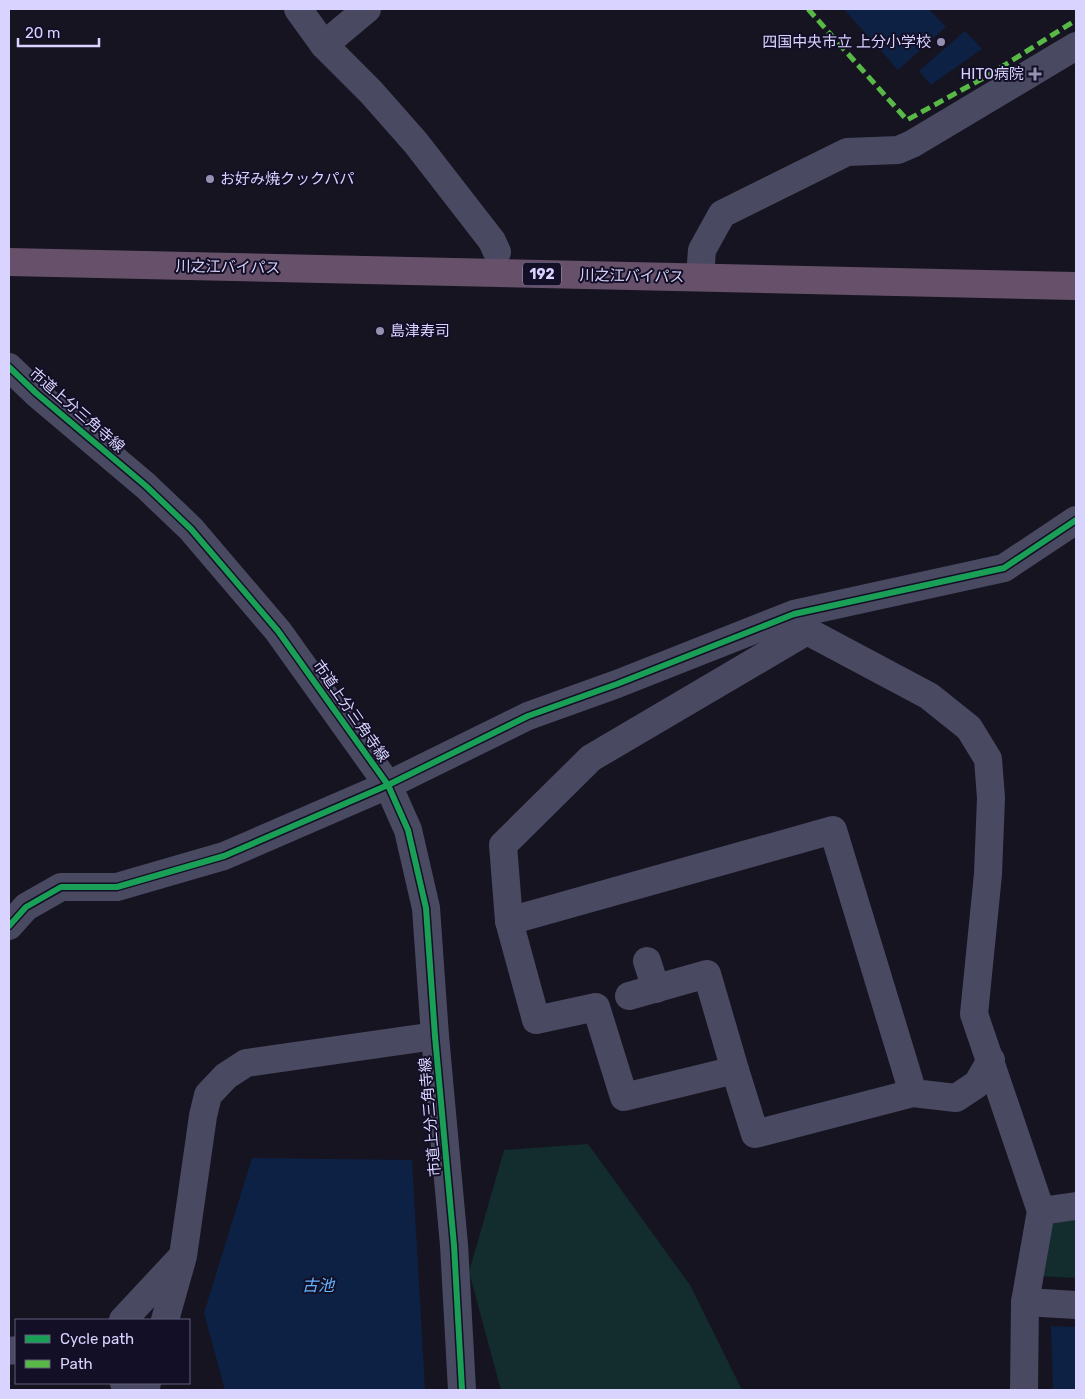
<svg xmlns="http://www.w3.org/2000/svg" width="1085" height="1399" font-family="Rubik,'Noto Sans JP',sans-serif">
<rect width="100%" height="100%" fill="#161421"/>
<!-- green -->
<g fill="#132c2d">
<polygon points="588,1144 690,1285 742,1390 501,1390 469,1272 504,1150"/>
<polygon points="1076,1211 1076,1278 1036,1276 1047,1216"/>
</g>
<!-- water -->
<g fill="#0d2144">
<polygon points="844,9 929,9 946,27 898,70"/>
<polygon points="965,31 982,49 931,85 919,71"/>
<polygon points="252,1158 412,1160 425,1390 225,1390 204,1313"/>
<polygon points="1051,1326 1076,1327 1076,1390 1053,1390"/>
</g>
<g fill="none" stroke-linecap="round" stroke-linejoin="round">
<!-- minor -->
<g stroke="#4a4962" stroke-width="28">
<polyline points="298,9 324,45 371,92 416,143 492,241 497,252"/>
<polyline points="324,45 367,9"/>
<polyline points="700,277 702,250 722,214 847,152 898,150 912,144 1076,46"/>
<polyline points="9,367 36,393 146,486 191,529 278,631 388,785 408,830 426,908 435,1036 454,1245 462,1390"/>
<polyline points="796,616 807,631 929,696 969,728 988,759 991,798 988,874 974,1014 1041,1211 1025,1302 1024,1390"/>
<polyline points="807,631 591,758 503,845 509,921 536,1020 596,1007 624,1097 735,1070 755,1134 913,1093"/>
<polyline points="509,921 833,830 913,1093 956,1098 977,1084 991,1060"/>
<polyline points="9,926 26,907 61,887 117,887 224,856 388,785 528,716 617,684 794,614 1004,568 1076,520"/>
<polyline points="647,961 656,989"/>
<polyline points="629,996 707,974 735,1070"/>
<polyline points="1041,1211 1076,1206"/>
<polyline points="1025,1302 1076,1305"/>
<polyline points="123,1320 180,1259"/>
<polyline points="165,1320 183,1256 203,1116 208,1095 226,1076 246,1063 435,1036"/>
<polyline points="9,1351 16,1350"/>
<polyline points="124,1383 127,1390"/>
<polyline points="145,1390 147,1383"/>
</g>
<!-- highway -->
<polyline stroke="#67516a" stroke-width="28" points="9,262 1076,286"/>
<!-- quiet -->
<polyline stroke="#58b947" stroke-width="5" stroke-dasharray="10 5" stroke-linecap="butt" points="808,9 907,120 989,75 1076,20"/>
<!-- cycleway casing -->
<g stroke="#130f26" stroke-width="9">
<g id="cycleway">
<polyline points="9,367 36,393 146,486 191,529 278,631 388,785 408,830 426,908 435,1036 454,1245 462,1390"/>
<polyline points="9,926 26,907 61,887 117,887 224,856 388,785 528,716 617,684 794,614 1004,568 1076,520"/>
</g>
</g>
<!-- cycleway -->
<use href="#cycleway" stroke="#1a9f57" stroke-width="6"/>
</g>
<!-- markers -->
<g fill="#9591b1" stroke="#130f26" stroke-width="2">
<circle cx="941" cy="42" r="5"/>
<path d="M1032.5 66.5h5v5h5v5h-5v5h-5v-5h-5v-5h5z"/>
<circle cx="210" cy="179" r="5"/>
<circle cx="380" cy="331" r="5"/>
</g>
<g text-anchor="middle" stroke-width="4" stroke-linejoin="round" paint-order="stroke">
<!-- shield labels -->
<rect fill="#130f26" stroke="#9e99be" stroke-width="1" x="523" y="262.5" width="38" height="23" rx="4"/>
<g font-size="14" font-weight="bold" fill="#d9d4ff">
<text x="542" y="279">192</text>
</g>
<!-- poi labels -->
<g font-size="15" fill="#d9d4ff" stroke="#130f26" text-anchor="end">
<text x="931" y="47">四国中央市立 上分小学校</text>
<text x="1024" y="79">HITO病院</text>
<text x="220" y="184" text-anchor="start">お好み焼クックパパ</text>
<text x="390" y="336" text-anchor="start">島津寿司</text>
</g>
<!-- street labels -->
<g font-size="15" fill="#d9d4ff" stroke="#130f26">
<text transform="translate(228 267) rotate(1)" y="5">川之江バイパス</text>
<text transform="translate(632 276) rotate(1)" y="5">川之江バイパス</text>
<text transform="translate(77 410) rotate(41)" y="5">市道上分三角寺線</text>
<text transform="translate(351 711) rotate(55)" y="5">市道上分三角寺線</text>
<text transform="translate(430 1117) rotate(-95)" y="5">市道上分三角寺線</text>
</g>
<!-- water labels -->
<g font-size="16" font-style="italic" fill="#62b6ff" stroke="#130f26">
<text x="318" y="1291">古池</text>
</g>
</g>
<!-- border -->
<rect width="1085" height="1399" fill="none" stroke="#d9d4ff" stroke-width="20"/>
<!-- legend -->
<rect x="15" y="1319" width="175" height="65" fill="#130f26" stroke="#625e7d"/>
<rect x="25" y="1335" width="25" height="8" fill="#1a9f57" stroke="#625e7d"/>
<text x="60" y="1344" font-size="15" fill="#d9d4ff">Cycle path</text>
<rect x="25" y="1360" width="25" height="8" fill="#58b947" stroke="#625e7d"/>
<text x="60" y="1369" font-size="15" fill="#d9d4ff">Path</text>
<!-- scale -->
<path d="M18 38v8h81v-8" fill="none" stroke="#d9d4ff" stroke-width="2.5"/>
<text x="25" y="38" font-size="15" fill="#d9d4ff" stroke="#130f26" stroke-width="4" paint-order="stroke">20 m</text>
</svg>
